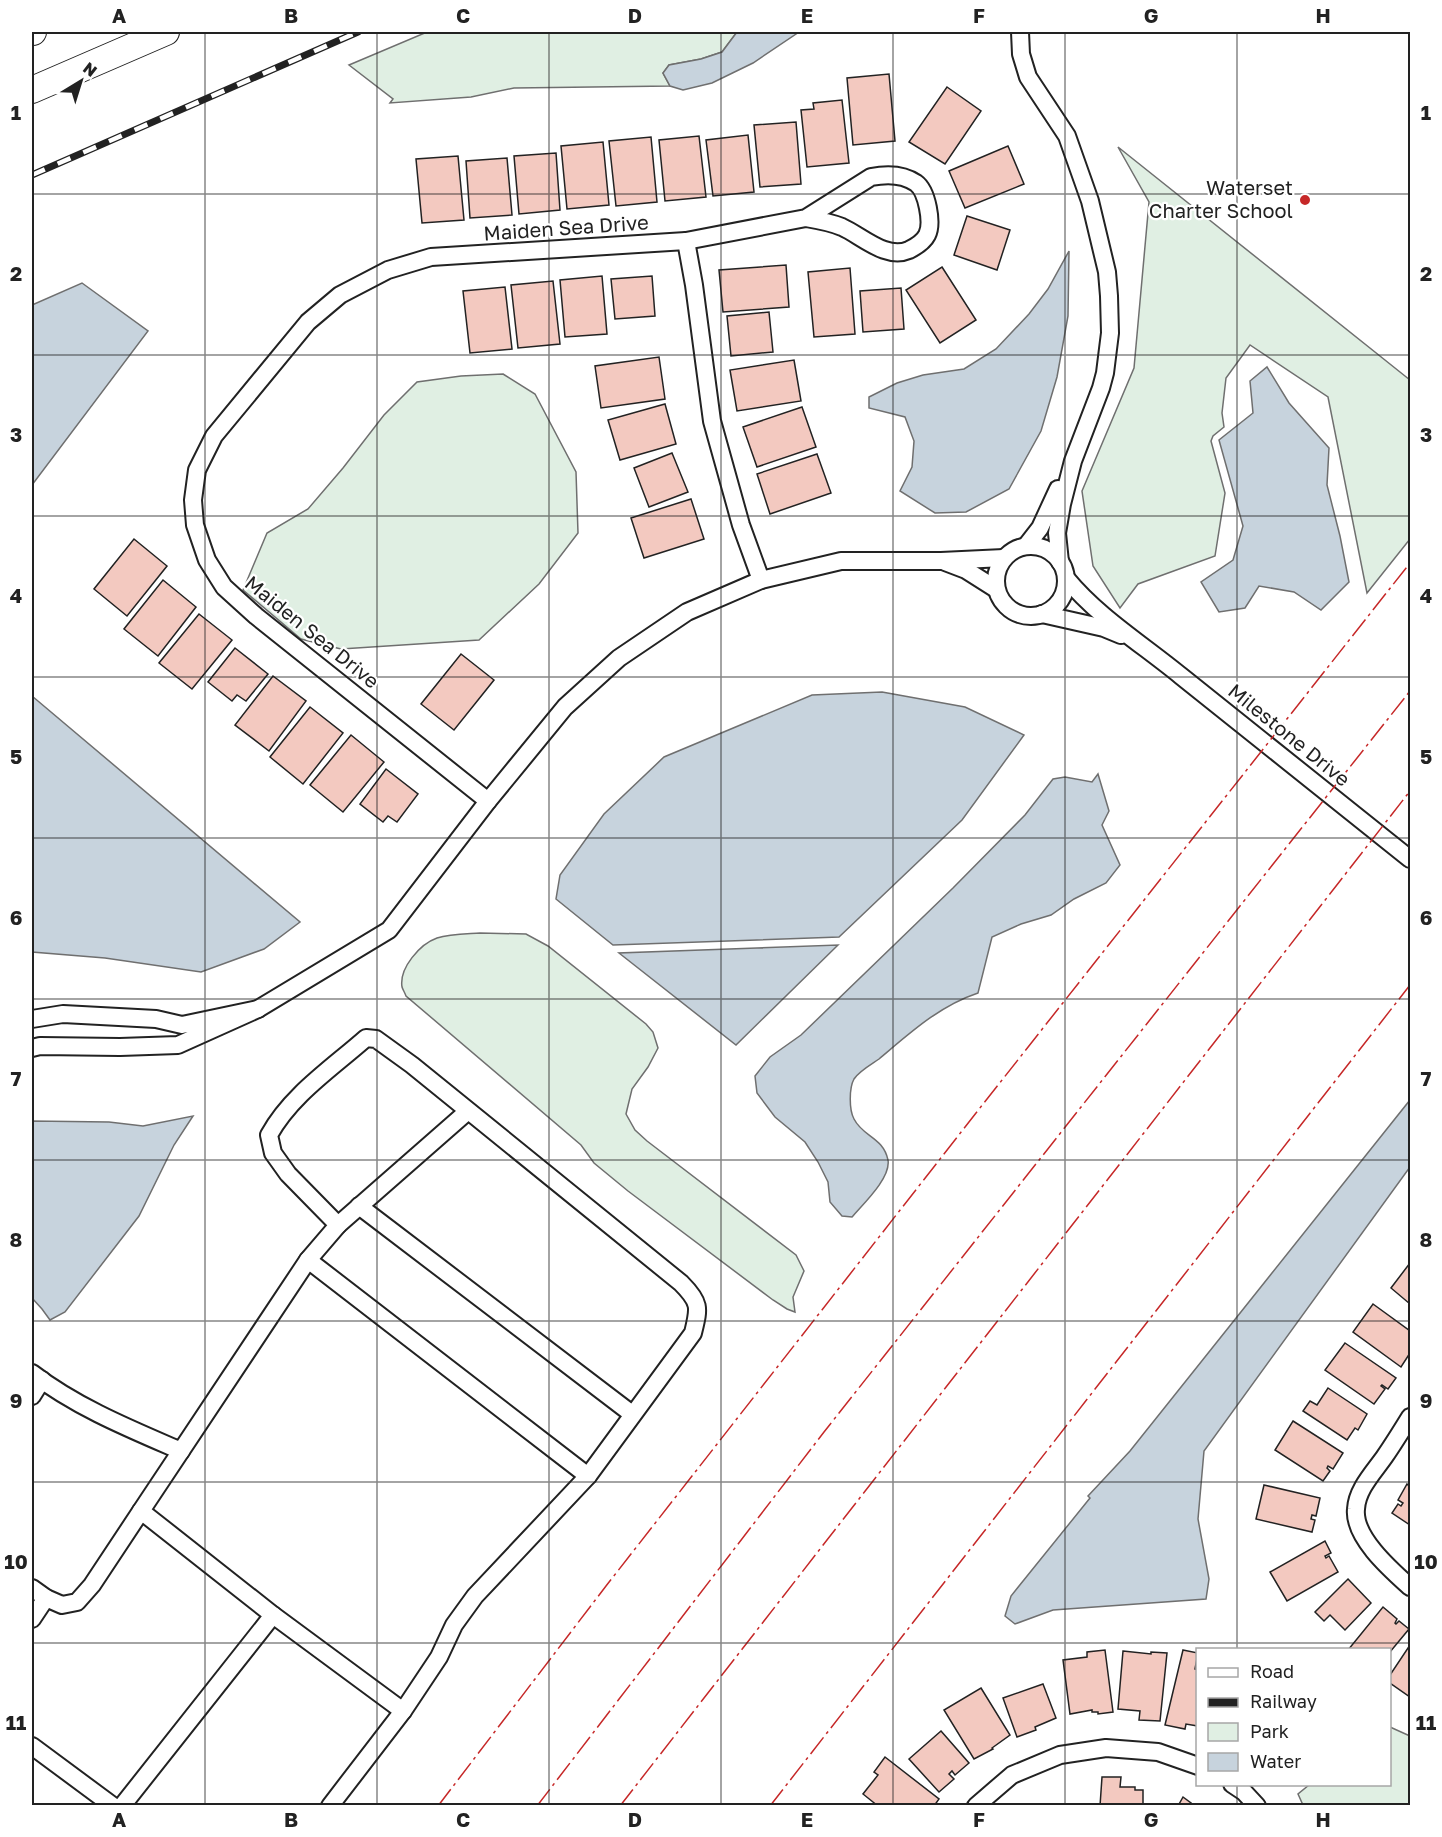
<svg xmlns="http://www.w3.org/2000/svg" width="1442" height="1837" font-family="'Golos Text',sans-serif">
<rect width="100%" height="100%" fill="#fff"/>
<!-- green -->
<g fill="#e0efe3" stroke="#6f6f6f" stroke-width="1.5">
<polygon points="427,32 737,32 722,52 701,59 669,65 663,73 670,86 514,88 471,97 390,103 393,99 349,65"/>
<polygon points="1118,147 1410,380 1410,539 1367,593 1328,397 1250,345 1226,378 1222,413 1224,427 1213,436 1211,441 1225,493 1215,556 1138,584 1120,608 1093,566 1082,491 1134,368 1149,202"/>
<polygon points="503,374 535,394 576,472 578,533 539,584 479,640 341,649 301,639 243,590 267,533 308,509 343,468 384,415 417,382 461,376"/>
<path d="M480,933L526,934L548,946L646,1024L653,1032L658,1048L648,1067L632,1089L626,1114L635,1130L647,1141L796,1255L804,1271L793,1297L795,1312L787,1309L773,1300L628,1191L594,1163L581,1145L406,996C405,993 403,990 402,987C399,968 420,944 437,938C450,934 466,934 480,933Z"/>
<polygon points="1390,1727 1410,1736 1410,1805 1303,1805 1298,1794 1309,1785 1390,1784"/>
</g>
<!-- water -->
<g fill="#c7d3dd" stroke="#6f6f6f" stroke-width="1.5">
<polygon points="737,32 799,32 753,63 712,83 683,90 670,86 663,73 669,65 701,59 722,52"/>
<polygon points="1069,251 1068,316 1057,377 1041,431 1009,489 966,512 935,513 900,491 912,467 914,441 905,417 869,408 869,397 897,383 923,375 964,369 996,349 1029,314 1048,289"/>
<polygon points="82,283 148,331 32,485 32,305"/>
<polygon points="1267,367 1289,403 1329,448 1327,485 1340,536 1349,582 1321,610 1294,592 1259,586 1245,608 1219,612 1201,582 1233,560 1243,526 1219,440 1253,413 1250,381"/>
<polygon points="882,692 965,707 1024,735 962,820 839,937 613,945 556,899 560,875 604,814 664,757 812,695"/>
<polygon points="32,696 300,922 264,949 201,972 105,958 32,952"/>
<path d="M1098,774L1109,811L1102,825L1120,865L1106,883L1074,899L1051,915L1021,924L992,937L978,993C939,1006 910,1033 879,1059C872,1064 859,1071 854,1079C849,1088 849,1110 854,1119C863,1137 883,1137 888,1160C891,1178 863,1204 852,1217L842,1216L830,1202L828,1182L818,1162L805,1142L775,1117L757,1093L755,1076L770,1057L801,1035L953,888L1025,815L1053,779L1065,777L1092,782Z"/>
<polygon points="838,945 736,1045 619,953"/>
<polygon points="1410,1100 1410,1167 1204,1451 1198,1519 1209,1579 1206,1599 1053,1610 1015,1624 1005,1616 1011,1596 1090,1498 1088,1496 1130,1451"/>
<polygon points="193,1116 174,1145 139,1216 65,1312 50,1320 42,1309 32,1298 32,1121 109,1122 143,1126"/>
</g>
<!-- building -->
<g fill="#f3c9c0" stroke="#222" stroke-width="1.5">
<polygon points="889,74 895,141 853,145 847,78"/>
<polygon points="947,87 981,111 945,164 909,142"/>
<polygon points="842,100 849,163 807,167 801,110 814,109 813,103"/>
<polygon points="796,122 801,184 760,187 754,125"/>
<polygon points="748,135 754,192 713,196 706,140"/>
<polygon points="699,136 706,197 665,201 659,140"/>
<polygon points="651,137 657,202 616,206 609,141"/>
<polygon points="603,142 609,205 567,209 561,146"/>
<polygon points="1008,146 1024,184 965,208 949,171"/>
<polygon points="556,153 560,210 519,214 514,156"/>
<polygon points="458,156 464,220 422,223 416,159"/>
<polygon points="507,158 512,215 470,218 466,161"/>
<polygon points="967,216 1010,230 997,270 954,255"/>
<polygon points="786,265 789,307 723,312 719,270"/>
<polygon points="942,267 976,320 940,343 906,290"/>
<polygon points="850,268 855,334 814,337 808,272"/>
<polygon points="602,276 607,334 565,337 560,280"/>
<polygon points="652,276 655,316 615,319 611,279"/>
<polygon points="553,281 560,344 518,348 511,285"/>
<polygon points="505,287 512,349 470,353 463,291"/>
<polygon points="901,288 904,329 863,332 860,291"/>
<polygon points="769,312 773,352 731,356 727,316"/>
<polygon points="659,357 665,399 601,408 595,366"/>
<polygon points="794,360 801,401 737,411 730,370"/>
<polygon points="665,404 676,444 620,460 608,420"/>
<polygon points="802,407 816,447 757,467 743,427"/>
<polygon points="672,453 688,492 649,507 634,468"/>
<polygon points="817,454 831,493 770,514 757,474"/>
<polygon points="691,499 704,539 644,558 631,518"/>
<polygon points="134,539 167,566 127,616 94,589"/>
<polygon points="163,580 196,607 158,656 124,629"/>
<polygon points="199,614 232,640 192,689 159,663"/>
<polygon points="235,648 268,674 246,701 237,695 232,701 208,682"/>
<polygon points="461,654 494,680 454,730 421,704"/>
<polygon points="273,676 306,701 269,751 235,725"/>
<polygon points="310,707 343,733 303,784 270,757"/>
<polygon points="351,735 384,762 343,812 310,785"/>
<polygon points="386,769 418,794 397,822 388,816 383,822 360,804"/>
<polygon points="1410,1263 1410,1304 1391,1288"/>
<polygon points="1373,1304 1410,1331 1410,1347 1409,1349 1410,1353 1401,1367 1353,1332"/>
<polygon points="1345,1343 1396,1378 1388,1389 1382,1385 1381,1386 1385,1389 1374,1404 1325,1370"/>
<polygon points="1328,1388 1367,1414 1358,1430 1355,1428 1347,1440 1303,1411 1310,1401 1317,1405"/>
<polygon points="1293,1421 1343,1453 1333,1469 1328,1466 1327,1468 1330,1471 1323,1481 1275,1450"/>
<polygon points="1407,1484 1410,1487 1410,1525 1392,1513 1398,1504 1401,1506 1403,1503 1398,1500"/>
<polygon points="1264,1485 1320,1498 1316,1516 1312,1515 1311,1519 1315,1520 1312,1532 1256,1519"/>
<polygon points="1325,1541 1331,1553 1325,1556 1326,1558 1329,1556 1338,1572 1287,1601 1270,1572"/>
<polygon points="1348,1579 1371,1603 1345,1630 1330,1615 1324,1621 1315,1612"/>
<polygon points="1383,1607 1397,1619 1395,1623 1396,1624 1399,1621 1409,1629 1390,1652 1390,1650 1348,1650"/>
<polygon points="1410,1645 1410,1697 1390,1683 1390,1675"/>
<polygon points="1105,1650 1113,1712 1098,1714 1098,1712 1092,1712 1092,1710 1070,1714 1063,1660 1087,1657 1087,1652"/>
<polygon points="1183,1650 1198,1653 1195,1669 1198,1670 1198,1726 1186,1724 1185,1729 1165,1725"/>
<polygon points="1123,1651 1151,1654 1151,1652 1167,1653 1160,1721 1139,1720 1140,1711 1118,1709"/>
<polygon points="1043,1684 1056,1718 1035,1727 1036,1730 1017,1737 1003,1698"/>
<polygon points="981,1688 1010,1735 992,1748 993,1749 974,1759 944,1710"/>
<polygon points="941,1731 969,1763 955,1775 952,1771 949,1774 954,1779 939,1792 909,1759"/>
<polygon points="885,1757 939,1799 934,1806 878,1806 863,1794 878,1775 874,1772"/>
<polygon points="1102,1777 1121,1777 1120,1787 1135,1787 1135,1790 1143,1790 1143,1806 1100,1806"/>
<polygon points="1183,1797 1191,1803 1189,1806 1178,1806"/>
</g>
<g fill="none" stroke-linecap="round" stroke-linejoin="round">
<!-- minor casing -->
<g stroke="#222" stroke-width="20">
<g id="minor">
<polyline points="1020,32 1021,54 1028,77 1067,136 1090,201 1107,272 1109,296 1110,333 1105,373 1101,388 1073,461 1062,504 1057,533 1060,562"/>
<path d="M806,218C818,220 830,222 842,227C862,236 886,260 909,250C915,247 924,241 927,235C933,223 927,191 916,183C903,174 886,174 871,177L806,218L686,241L431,257L388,270L340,295L308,322L214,436L197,470L193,500L195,525L207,560L224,587L256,616L488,801L565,707L619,658L687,612L761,580L841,561H941L1004,558"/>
<polyline points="686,241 694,285 712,421 741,525 761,580"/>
<circle cx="1031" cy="581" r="35"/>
<polyline points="1026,546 1040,528 1058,489"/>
<polyline points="945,562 966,570 996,589"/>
<path d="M1066,578C1098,617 1142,644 1181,676C1258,737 1334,798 1410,859"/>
<polyline points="1042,614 1104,628 1121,635"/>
<polyline points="258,1009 389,930 488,801"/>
<polyline points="32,1019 63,1014 156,1019 182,1025 258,1009 178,1045 120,1047 40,1046 32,1048"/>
<polyline points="359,1206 632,1414"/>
<polyline points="338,1225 468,1111"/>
<polyline points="308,1260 588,1476"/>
<path d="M32,1373C76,1407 130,1429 181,1451"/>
<polyline points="32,1396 42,1380"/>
<path d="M1410,1417C1402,1430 1394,1443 1385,1456C1374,1472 1357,1489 1356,1509C1353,1537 1391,1570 1410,1587"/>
<polyline points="32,1588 46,1598 62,1605 77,1602 92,1585 141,1511"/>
<polyline points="273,1615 403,1711"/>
<polyline points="32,1619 46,1598"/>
<polyline points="32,1746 113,1806"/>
<polyline points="1232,1784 1244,1792 1257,1806"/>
<path d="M122,1806L273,1615L141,1511L308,1260L338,1225L288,1174L273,1153L269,1135C291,1095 332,1068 366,1038L376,1039L412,1065L681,1283C701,1303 699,1308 693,1333L588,1476L475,1596L454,1625L439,1657L403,1711L330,1806"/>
<polyline points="976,1806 1012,1775 1060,1755 1106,1748 1158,1752 1198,1766"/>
</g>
</g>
<!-- primary casing -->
<g stroke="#222" stroke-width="28">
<g id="primary">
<polyline points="32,32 33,32"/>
<polyline points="32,90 166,32"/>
</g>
</g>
<!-- minor -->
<use href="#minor" stroke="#fff" stroke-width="16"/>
<!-- primary -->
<use href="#primary" stroke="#fff" stroke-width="26"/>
<!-- rail casing -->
<g stroke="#222" stroke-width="7">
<polyline id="rail" points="32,175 358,32"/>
</g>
<!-- rail -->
<use href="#rail" stroke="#fff" stroke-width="4.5" stroke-dasharray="14" stroke-linecap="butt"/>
<!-- power -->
<g stroke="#c62828" stroke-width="1.5" stroke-dasharray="21 4.5 3 4.5" stroke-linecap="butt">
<polyline points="438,1806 606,1586 976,1113 1410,563"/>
<polyline points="537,1806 824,1432 1410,691"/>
<polyline points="620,1806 1410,791"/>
<polyline points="770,1806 1410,985"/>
</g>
</g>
<!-- grid -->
<path fill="none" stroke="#222" stroke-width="1.5" stroke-opacity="0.55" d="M205,32V1806M377,32V1806M549,32V1806M721,32V1806M893,32V1806M1065,32V1806M1237,32V1650M32,194H1410M32,355H1410M32,516H1410M32,677H1410M32,838H1410M32,999H1410M32,1160H1410M32,1321H1410M32,1482H1410M32,1643H1410M1237,1784V1806"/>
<!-- markers -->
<circle fill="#c62828" stroke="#fff" stroke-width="2" cx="1305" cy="200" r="6"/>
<g text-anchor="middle" stroke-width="4.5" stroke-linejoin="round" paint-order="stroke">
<!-- poi labels -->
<g font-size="20" fill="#222" stroke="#fff" text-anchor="end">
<text x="1293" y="195">Waterset<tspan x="1293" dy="23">Charter School</tspan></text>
</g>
<!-- street labels -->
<g font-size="20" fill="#222" stroke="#fff">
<text transform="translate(566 228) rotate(-4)" y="7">Maiden Sea Drive</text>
<text transform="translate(312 632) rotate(39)" y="7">Maiden Sea Drive</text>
<text transform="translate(1289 735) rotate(39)" y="7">Milestone Drive</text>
</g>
</g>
<!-- border -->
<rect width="1442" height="1837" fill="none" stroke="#ffffff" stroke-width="66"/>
<!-- legend -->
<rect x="1196" y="1648" width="195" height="138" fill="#ffffff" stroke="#a7a7a7" stroke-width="1.5"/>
<rect x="1208" y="1668" width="30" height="9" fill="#ffffff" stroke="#a7a7a7" stroke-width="1.5"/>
<text x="1250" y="1678" font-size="18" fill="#222222">Road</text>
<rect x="1208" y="1698" width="30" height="9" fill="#222222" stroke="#a7a7a7" stroke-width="1.5"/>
<text x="1250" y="1708" font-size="18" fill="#222222">Railway</text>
<rect x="1208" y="1723" width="30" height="18" fill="#e0efe3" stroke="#a7a7a7" stroke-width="1.5"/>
<text x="1250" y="1738" font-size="18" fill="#222222">Park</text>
<rect x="1208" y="1753" width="30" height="18" fill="#c7d3dd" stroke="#a7a7a7" stroke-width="1.5"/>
<text x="1250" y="1768" font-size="18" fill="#222222">Water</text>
<!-- north arrow -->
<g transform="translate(81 81) rotate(38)" stroke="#ffffff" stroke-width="4.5" paint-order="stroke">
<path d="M0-4.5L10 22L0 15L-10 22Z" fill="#222222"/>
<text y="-9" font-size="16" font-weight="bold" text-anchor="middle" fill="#222222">N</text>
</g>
<rect x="33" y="33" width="1376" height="1771" fill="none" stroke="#222" stroke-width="2"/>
<g font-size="20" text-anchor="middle" font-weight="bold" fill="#222">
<text x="119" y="23">A</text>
<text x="291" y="23">B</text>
<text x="463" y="23">C</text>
<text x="635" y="23">D</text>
<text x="807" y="23">E</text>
<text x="979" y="23">F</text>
<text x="1151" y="23">G</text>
<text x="1323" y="23">H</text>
<text x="16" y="120">1</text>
<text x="1426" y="120">1</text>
<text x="16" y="281">2</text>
<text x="1426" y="281">2</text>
<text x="16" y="442">3</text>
<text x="1426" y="442">3</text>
<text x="16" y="603">4</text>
<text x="1426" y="603">4</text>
<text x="16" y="764">5</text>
<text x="1426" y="764">5</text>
<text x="16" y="925">6</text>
<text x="1426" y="925">6</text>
<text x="16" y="1086">7</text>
<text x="1426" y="1086">7</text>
<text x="16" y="1247">8</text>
<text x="1426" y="1247">8</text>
<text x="16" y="1408">9</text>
<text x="1426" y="1408">9</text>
<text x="16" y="1569">10</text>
<text x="1426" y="1569">10</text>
<text x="16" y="1730">11</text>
<text x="1426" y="1730">11</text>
<text x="119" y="1827">A</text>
<text x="291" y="1827">B</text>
<text x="463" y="1827">C</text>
<text x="635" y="1827">D</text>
<text x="807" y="1827">E</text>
<text x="979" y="1827">F</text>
<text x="1151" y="1827">G</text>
<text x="1323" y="1827">H</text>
</g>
</svg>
